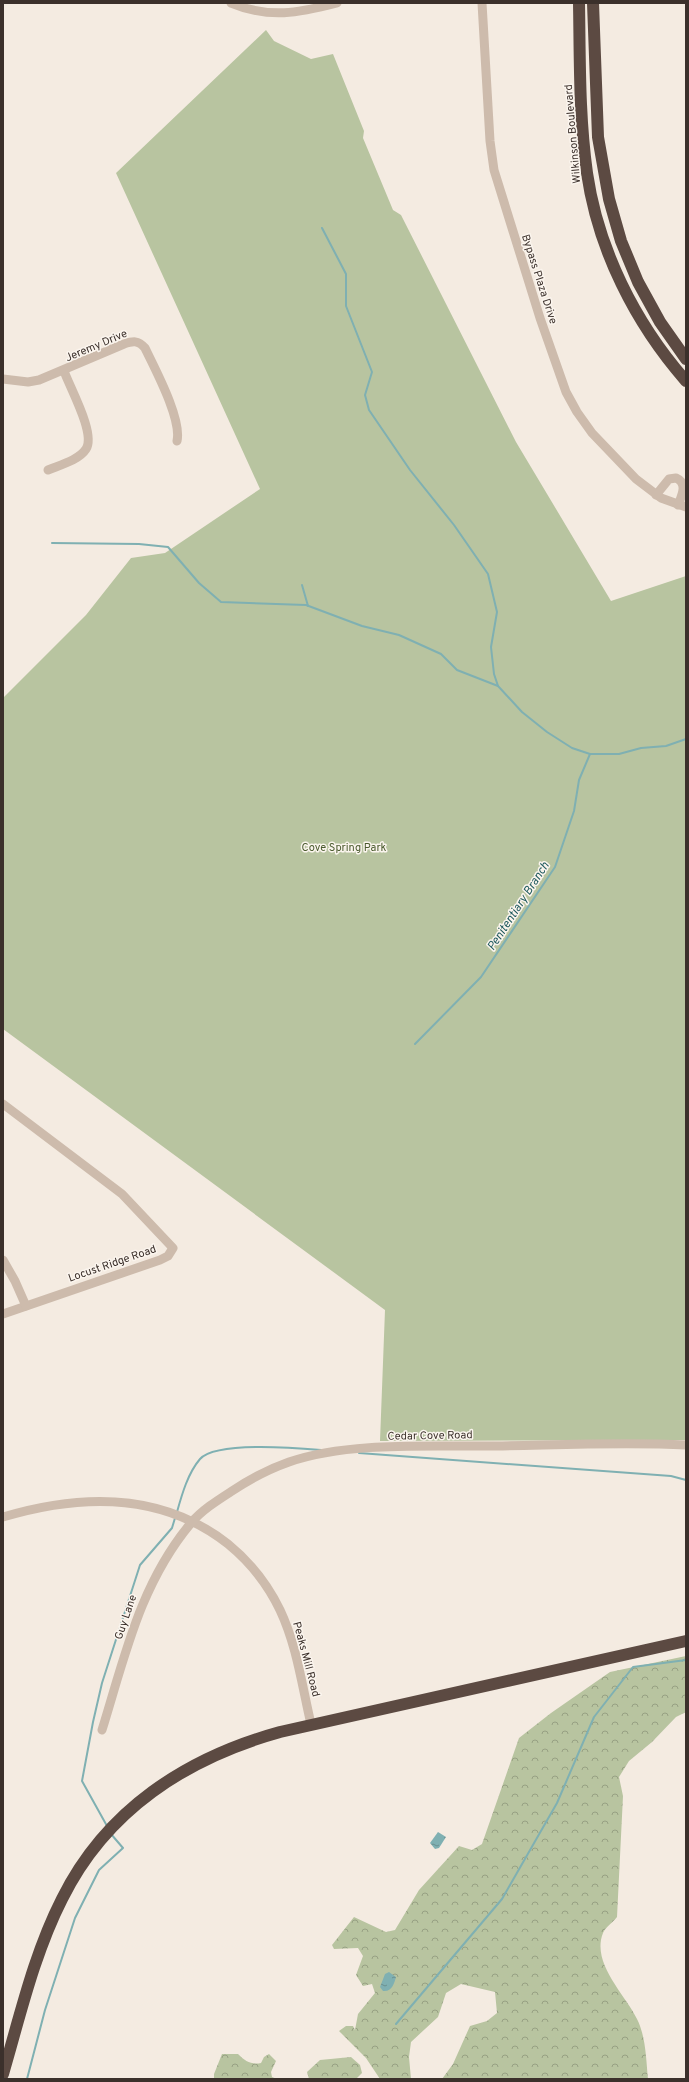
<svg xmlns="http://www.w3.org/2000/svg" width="689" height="2082" font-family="Overpass,sans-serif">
<defs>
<pattern id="forest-crowns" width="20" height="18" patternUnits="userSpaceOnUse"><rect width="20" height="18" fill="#b8c4a0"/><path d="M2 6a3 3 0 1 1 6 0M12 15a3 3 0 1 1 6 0" fill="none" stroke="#97a083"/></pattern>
<pattern id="water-ripples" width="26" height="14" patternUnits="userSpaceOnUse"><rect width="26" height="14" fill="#7fb0b2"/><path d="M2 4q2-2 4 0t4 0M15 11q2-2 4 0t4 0" fill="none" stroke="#699091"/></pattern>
</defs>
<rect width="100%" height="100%" fill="#f4ebe1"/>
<!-- forest -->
<g fill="url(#forest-crowns)">
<path d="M686,1656V1712L676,1717L652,1742L629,1761L619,1777L623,1796L617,1917C613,1922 605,1928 603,1933C591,1963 625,1994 637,2019C646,2037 646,2059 648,2079H442L453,2064L470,2026L487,2021L497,2013L495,1992L461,1984L446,1993L438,2017L411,2042L409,2057L411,2079H380L366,2058L339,2031L346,2026H353L355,2030L358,2014L375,1993L372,1984L363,1986L356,1975L363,1956L358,1948L334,1949L332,1945L354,1917L386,1932L395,1930L419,1890L459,1846L472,1850L482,1844L519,1738L551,1713L610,1672Z"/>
<path d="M222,2054H238C245,2061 251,2065 261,2063L264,2057L269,2054L276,2061L271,2072L272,2077L277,2079H214V2074Z"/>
<polygon points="351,2057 360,2065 362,2073 356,2079 309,2079 307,2072 320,2060"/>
</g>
<!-- park -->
<polygon fill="#b8c4a0" points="266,30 274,41 311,59 333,54 364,131 363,138 393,210 401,215 516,442 611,601 686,576 686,1440 380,1441 385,1310 3,1029 3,698 86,615 131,558 165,553 260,489 116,173"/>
<!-- water -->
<g fill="url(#water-ripples)">
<polygon points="438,1832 446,1837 439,1848 435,1849 430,1843"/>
<path d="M389,1972L396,1977C394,1984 392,1992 383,1991L380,1987L385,1974Z"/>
</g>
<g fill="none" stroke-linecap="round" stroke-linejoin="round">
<!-- stream -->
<g stroke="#7fb0b2" stroke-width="2">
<polyline points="322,228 346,274 346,306 372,372 365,395 369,410 410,470 454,525 488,574 497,612 491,647 494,674 498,686"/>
<polyline points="52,543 139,544 168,547 199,583 221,602 306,605 362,626 399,635 441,654 457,670 498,686 522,712 547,732 572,748 590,754 619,754 641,748 666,746 686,739"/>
<polyline points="302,585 308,606"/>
<polyline points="415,1044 481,977 555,867 574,811 579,780 590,754"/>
<polyline points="359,1453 671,1476 686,1480"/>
<path d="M177,1512C182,1494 188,1473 200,1459C216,1441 298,1448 321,1450"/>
<polyline points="107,1826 82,1781 93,1722 102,1683 140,1565 172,1528 175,1518"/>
<polyline points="396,2024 502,1899 557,1803 594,1717 633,1667 686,1660"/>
<polyline points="27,2079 45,2010 75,1918 99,1870 123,1848 111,1834"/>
</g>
<!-- minor -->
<g stroke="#cdbbac" stroke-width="9">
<path d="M231,3C269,19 299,13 337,3"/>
<polyline points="482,3 490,141 494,170 540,318 566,392 577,412 592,433 636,479 661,498 686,507"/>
<path d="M3,379L28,382L39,380L124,344C133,341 138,340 145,348C155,369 182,419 177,441"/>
<path d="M48,470C60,465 79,460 86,449C96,434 70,388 64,371"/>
<path d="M656,495L669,479L676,478C688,483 682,495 678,505"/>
<polyline points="3,1104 122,1194 173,1248 168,1256 160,1260 3,1314"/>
<polyline points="3,1260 15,1281 26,1306"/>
<path d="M3,1517C80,1494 162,1492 228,1544C250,1562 268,1585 280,1610C297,1646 302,1686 311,1724"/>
<path d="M102,1730C125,1656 140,1584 191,1523C202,1510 218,1500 232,1491C250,1479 269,1469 289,1462C350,1441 431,1447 496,1446C559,1445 623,1442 686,1445"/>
</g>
<!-- highway -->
<g stroke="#5c4a42" stroke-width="12">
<path d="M579,3C580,60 579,116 587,173C598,249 635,323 686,381"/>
<polyline points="593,3 598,137 609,199 621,241 638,282 660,322 686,359"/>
<path d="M3,2074C20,2016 34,1954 62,1899C106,1810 186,1758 280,1732L686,1641"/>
</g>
</g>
<g text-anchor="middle" stroke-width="3" stroke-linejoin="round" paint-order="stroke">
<!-- street labels -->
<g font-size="11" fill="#3b302b" stroke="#fbf5ee">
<text transform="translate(572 134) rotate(-95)" y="4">Wilkinson Boulevard</text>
<text transform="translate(540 279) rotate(72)" y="4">Bypass Plaza Drive</text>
<text transform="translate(96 345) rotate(-23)" y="4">Jeremy Drive</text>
<text transform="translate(112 1263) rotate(-19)" y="4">Locust Ridge Road</text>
<text transform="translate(430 1435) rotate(-1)" y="4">Cedar Cove Road</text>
<text transform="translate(125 1617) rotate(-71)" y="4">Guy Lane</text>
<text transform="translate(307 1659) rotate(75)" y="4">Peaks Mill Road</text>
</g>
<!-- park labels -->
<g font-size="11" fill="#4a5a2e" stroke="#fbf5ee">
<text x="344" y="851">Cove Spring Park</text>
</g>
<!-- water labels -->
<g font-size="12" font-style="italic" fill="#1f5a5e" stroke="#fbf5ee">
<text transform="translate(518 906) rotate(-57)" y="4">Penitentiary Branch</text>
</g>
</g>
<!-- border -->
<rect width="689" height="2082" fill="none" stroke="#3b302b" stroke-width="8"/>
</svg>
